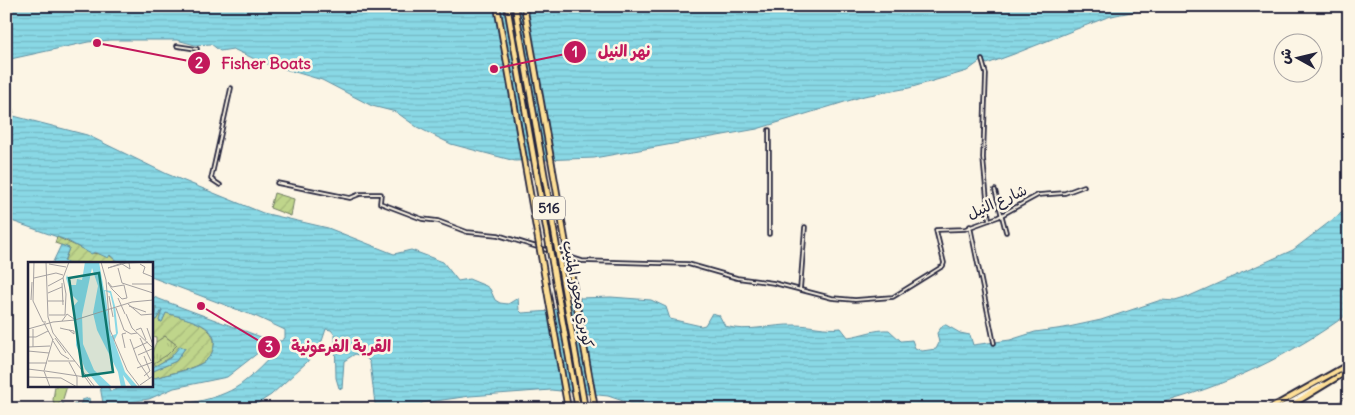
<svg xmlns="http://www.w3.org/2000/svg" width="1355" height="415" font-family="Delius,'Playpen Sans Arabic',sans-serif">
<defs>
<pattern id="grass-tufts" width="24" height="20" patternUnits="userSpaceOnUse" patternTransform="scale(1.25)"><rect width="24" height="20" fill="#bfd58b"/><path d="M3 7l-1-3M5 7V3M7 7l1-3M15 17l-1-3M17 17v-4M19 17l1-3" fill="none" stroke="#a4b779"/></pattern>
<pattern id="garden-furrows" width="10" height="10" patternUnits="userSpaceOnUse" patternTransform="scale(1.25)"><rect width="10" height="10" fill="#bfd58b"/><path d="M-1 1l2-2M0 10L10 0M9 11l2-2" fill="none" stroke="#a4b779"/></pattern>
<pattern id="water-rules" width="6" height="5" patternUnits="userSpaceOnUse" patternTransform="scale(1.25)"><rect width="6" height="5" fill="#89d8e5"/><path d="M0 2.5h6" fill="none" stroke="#76b9c5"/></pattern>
</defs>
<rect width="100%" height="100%" fill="#fcf5e5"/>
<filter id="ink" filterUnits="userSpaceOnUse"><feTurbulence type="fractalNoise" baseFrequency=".02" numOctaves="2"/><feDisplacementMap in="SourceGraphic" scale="10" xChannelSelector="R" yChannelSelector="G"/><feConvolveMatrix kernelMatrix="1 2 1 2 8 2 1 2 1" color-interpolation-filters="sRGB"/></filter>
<g filter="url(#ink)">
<!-- grass -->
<g fill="url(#grass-tufts)" stroke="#707c63">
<polygon points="6,84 14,113 6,112"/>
<polygon points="165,336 177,345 160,364 151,368 151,354 157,340"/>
<polygon points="55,386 67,386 63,399 55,408 53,400"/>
</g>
<!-- garden -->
<g fill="url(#garden-furrows)" stroke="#707c63">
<polygon points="274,193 294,199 291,216 270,208"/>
<polygon points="57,237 91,253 109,255 120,264 64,262 69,248 55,243"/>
<path d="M155,307L157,308L153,318L156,320L162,310L159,321L162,322L166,313C182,317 218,324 214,347C212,355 207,361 200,364C185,371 167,374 151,379V372L176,361L185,348L180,347L172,356L156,366L154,363L167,355L177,345L165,336L156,342V337L151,336V317Z"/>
</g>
<!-- water -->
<g fill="url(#water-rules)" stroke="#608fa1">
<path d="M6,6H1145C1133,14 1119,13 1105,18C1065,33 1027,50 987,64L982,60L967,71L909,88L864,96L757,129L594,158L515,161L451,144L417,127L396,112L372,106L322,80L261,62L233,49L220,51L211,44L195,45L177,40H111L88,42L6,60Z"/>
<path d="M6,114L87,135L167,174L263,213L328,228L394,254L411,250L443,262L458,281L469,279L486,286L490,289L495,300L500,303L508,304L518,298L519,310L522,313L552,311L579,298L611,297L651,300L666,307L670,319L701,326L705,325L712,313L719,315L725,326C749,333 771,324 795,325C811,325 825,330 841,328L848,337C863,335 875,329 889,330L901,341L912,340L915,348L922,351L936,349L939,343L937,333L943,325H946L960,333L970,335L973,345L1010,340L1035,332L1064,328L1101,320L1161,300L1175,301L1185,298L1293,250L1349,207V313C1292,355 1222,388 1153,405C1141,408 1128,407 1116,409H659L645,403L635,405L608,396L551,390L470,396L422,403L419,409L379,408L375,404L370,362L366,358L355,354L344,361L342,389L339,388L336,378L335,335L331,330L326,329L322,341L307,362L271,395L249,409H151C181,404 215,402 240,385C254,375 265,362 277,351L273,346L268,345L227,377L174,388L149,399L123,403L120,405V409H104L100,386H108L110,391L126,386H151V379C167,374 190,371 204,362C209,358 213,353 214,346C219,324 183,318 166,313L162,322L159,321L162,310L156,320L152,318L156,314V306L151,317V296L261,337L281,341L285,338V330L257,317L151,277V264H120L110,255L108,258L95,252L91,254L66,240L6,219Z"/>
<polygon points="61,245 69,248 64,261 69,264 52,264"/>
<polygon points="180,346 185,348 176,361 151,372 151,368 170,358"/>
<polygon points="89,398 91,409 59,409 63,403 66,407 73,407 74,404 80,405 82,400"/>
</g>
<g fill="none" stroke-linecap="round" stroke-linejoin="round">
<!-- pedestrian casing -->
<g stroke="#22223b" stroke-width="5.5">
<g id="pedestrian">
<polyline points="177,46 197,49"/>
<polyline points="982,60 986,74 983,158 989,220"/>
<polyline points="769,130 769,234"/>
<polyline points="277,183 350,198 360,194 381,194 380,203 422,219 438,221 467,232 498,235 582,261 688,264 737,278 774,283 832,298 855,300 893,297 943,266 944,263 936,230 965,229 998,217 1038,195 1065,193 1084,186"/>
<polyline points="220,185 211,179 231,88"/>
<polyline points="995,190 1006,232"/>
<polyline points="970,226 994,343"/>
<polyline points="800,290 805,227"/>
</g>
</g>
<!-- minor casing -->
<g stroke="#22223b" stroke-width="6">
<polyline id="minor" points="486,409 490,406 502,409"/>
</g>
<!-- secondary casing -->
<g stroke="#22223b" stroke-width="7">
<polyline id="secondary" points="1277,409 1323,384"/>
</g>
<!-- trunk casing -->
<g stroke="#22223b" stroke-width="8">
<g id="trunk">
<polyline points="1269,409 1349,364"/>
<polyline points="1285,409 1349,370"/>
</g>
</g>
<!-- pedestrian -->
<use href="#pedestrian" stroke="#fcf5e5" stroke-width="2"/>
<!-- minor -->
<use href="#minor" stroke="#fcf5e5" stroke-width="2.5"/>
<!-- secondary -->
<use href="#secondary" stroke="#fcf5e5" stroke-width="3"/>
<!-- trunk -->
<use href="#trunk" stroke="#fdde96" stroke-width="4"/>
<!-- rail -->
<polyline stroke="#22223b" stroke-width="1" stroke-dasharray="8 4" stroke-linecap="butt" points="1327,409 1349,396"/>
<!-- motorway-bridge casing -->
<g stroke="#22223b" stroke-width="8" stroke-linecap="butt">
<g id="motorway-bridge">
<polyline points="497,6 568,409"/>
<polyline points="507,6 578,409"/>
<polyline points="515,6 585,409"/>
<polyline points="524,6 595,409"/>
</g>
</g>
<!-- motorway-bridge -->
<use href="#motorway-bridge" stroke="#fdde96" stroke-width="4.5"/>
</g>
</g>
<g text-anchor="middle" stroke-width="5" stroke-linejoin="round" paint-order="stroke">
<!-- shield labels -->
<rect fill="#fcf5e5" stroke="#63616e" stroke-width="1" x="533" y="196.5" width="32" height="23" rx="4"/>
<g font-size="14" font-weight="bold" fill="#22223b">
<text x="549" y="213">516</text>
</g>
<!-- street labels -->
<g font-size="15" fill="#22223b" stroke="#fcf5e5">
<text transform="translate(997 202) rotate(-24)" y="5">شارع النيل</text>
<text transform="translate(578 294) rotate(79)" y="5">كوبري محور المنيب</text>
</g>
</g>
<!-- overview -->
<g transform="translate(28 262)">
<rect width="125" height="125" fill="#fcf5e5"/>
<path d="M43,0L39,13L43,23H48L49,17L54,18L57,0H71L76,28L83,29L87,44L90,71L86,79L97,110L110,125H104L95,113L98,125H93L90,110L69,68L65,51L70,24L64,6L54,53L55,82L66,108L84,125H72L57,107L48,83V56L44,46L50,39L43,32L38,16ZM77,29L82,31L85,44L88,72L83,74Z" fill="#89d8e5" fill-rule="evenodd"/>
<path fill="none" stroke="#a5a1a1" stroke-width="1" d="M6,0L5,39L15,60H18M18,0L20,55L25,71L67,125M73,0L78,18L82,68L99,108L112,125M97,0L80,6L98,1L124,0M21,2L38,5M94,2L102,7L101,1M112,2L117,5L115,11L125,15M90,6L94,21M6,16L28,11L35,13M80,20L84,25L96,23L99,36L94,37L84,27L80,21M34,21L35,43M94,21L125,31M104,22H125M20,24L35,16M20,31L34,25M81,34L85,55M90,36L97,52M3,38L4,20M20,39H36M100,42L113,53L125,52M101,44L118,50M88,46L96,68L103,72L109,71M98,52L104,66L125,86M21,53H37M37,53L38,32L35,16L41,0M34,59L39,52L46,57M16,61L25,78M32,66L36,67L46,69V72L41,68M119,66L125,83M0,67L25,60L47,58L104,40L125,38M108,68L113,66L118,78M0,75H8L20,69M27,76L38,91M112,76L123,99M102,77L110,99M25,79L33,92L41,97M0,85L22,84M5,85V67M97,86L94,72L98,71M105,87L120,80M0,89L21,91M110,93L124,87M20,99H47M110,99L122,117M41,100L49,115V124M0,101H19M109,106L125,100M0,107L16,109M17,109L57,115L64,125M116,114L122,109L116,94M0,115L33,116L49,125M112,123L125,114M22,125L16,109L25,77"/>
<path fill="#0f766e" fill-opacity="0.15" stroke="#0f766e" stroke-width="2.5" d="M71,11L85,110L55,114L41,16Z"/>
<rect width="125" height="125" fill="none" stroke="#22223b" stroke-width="2.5"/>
</g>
<!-- callouts -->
<path fill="none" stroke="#c2185b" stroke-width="2" d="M494 69L575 52M97 43L199 63M201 306L269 347"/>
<g fill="#c2185b" stroke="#fcf5e5" stroke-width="2">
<circle cx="494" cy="69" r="5"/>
<circle cx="97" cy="43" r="5"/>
<circle cx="201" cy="306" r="5"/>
<circle cx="575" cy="52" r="12"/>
<circle cx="199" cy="63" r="12"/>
<circle cx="269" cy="347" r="12"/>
</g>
<g font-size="15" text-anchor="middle" font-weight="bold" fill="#fff">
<text x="575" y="57">1</text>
<text x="199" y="68">2</text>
<text x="269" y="352">3</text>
</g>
<g font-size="16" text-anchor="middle" font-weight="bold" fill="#c2185b" stroke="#fcf5e5" stroke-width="5" stroke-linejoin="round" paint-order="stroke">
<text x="624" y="57">نهر النيل</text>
<text x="266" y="69">Fisher Boats</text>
<text x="341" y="352">القرية الفرعونية</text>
</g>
<!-- margin -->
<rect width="1355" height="415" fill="none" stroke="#fcf5e5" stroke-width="25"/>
<rect x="12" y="12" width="1330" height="390" fill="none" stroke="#22223b" stroke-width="2" filter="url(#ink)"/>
<!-- north arrow -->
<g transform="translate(1298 58) rotate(278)"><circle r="24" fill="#fcf5e5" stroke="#a5a1a1"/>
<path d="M0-4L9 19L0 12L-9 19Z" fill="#22223b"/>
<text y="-8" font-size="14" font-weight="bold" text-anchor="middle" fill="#22223b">ش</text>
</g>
</svg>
